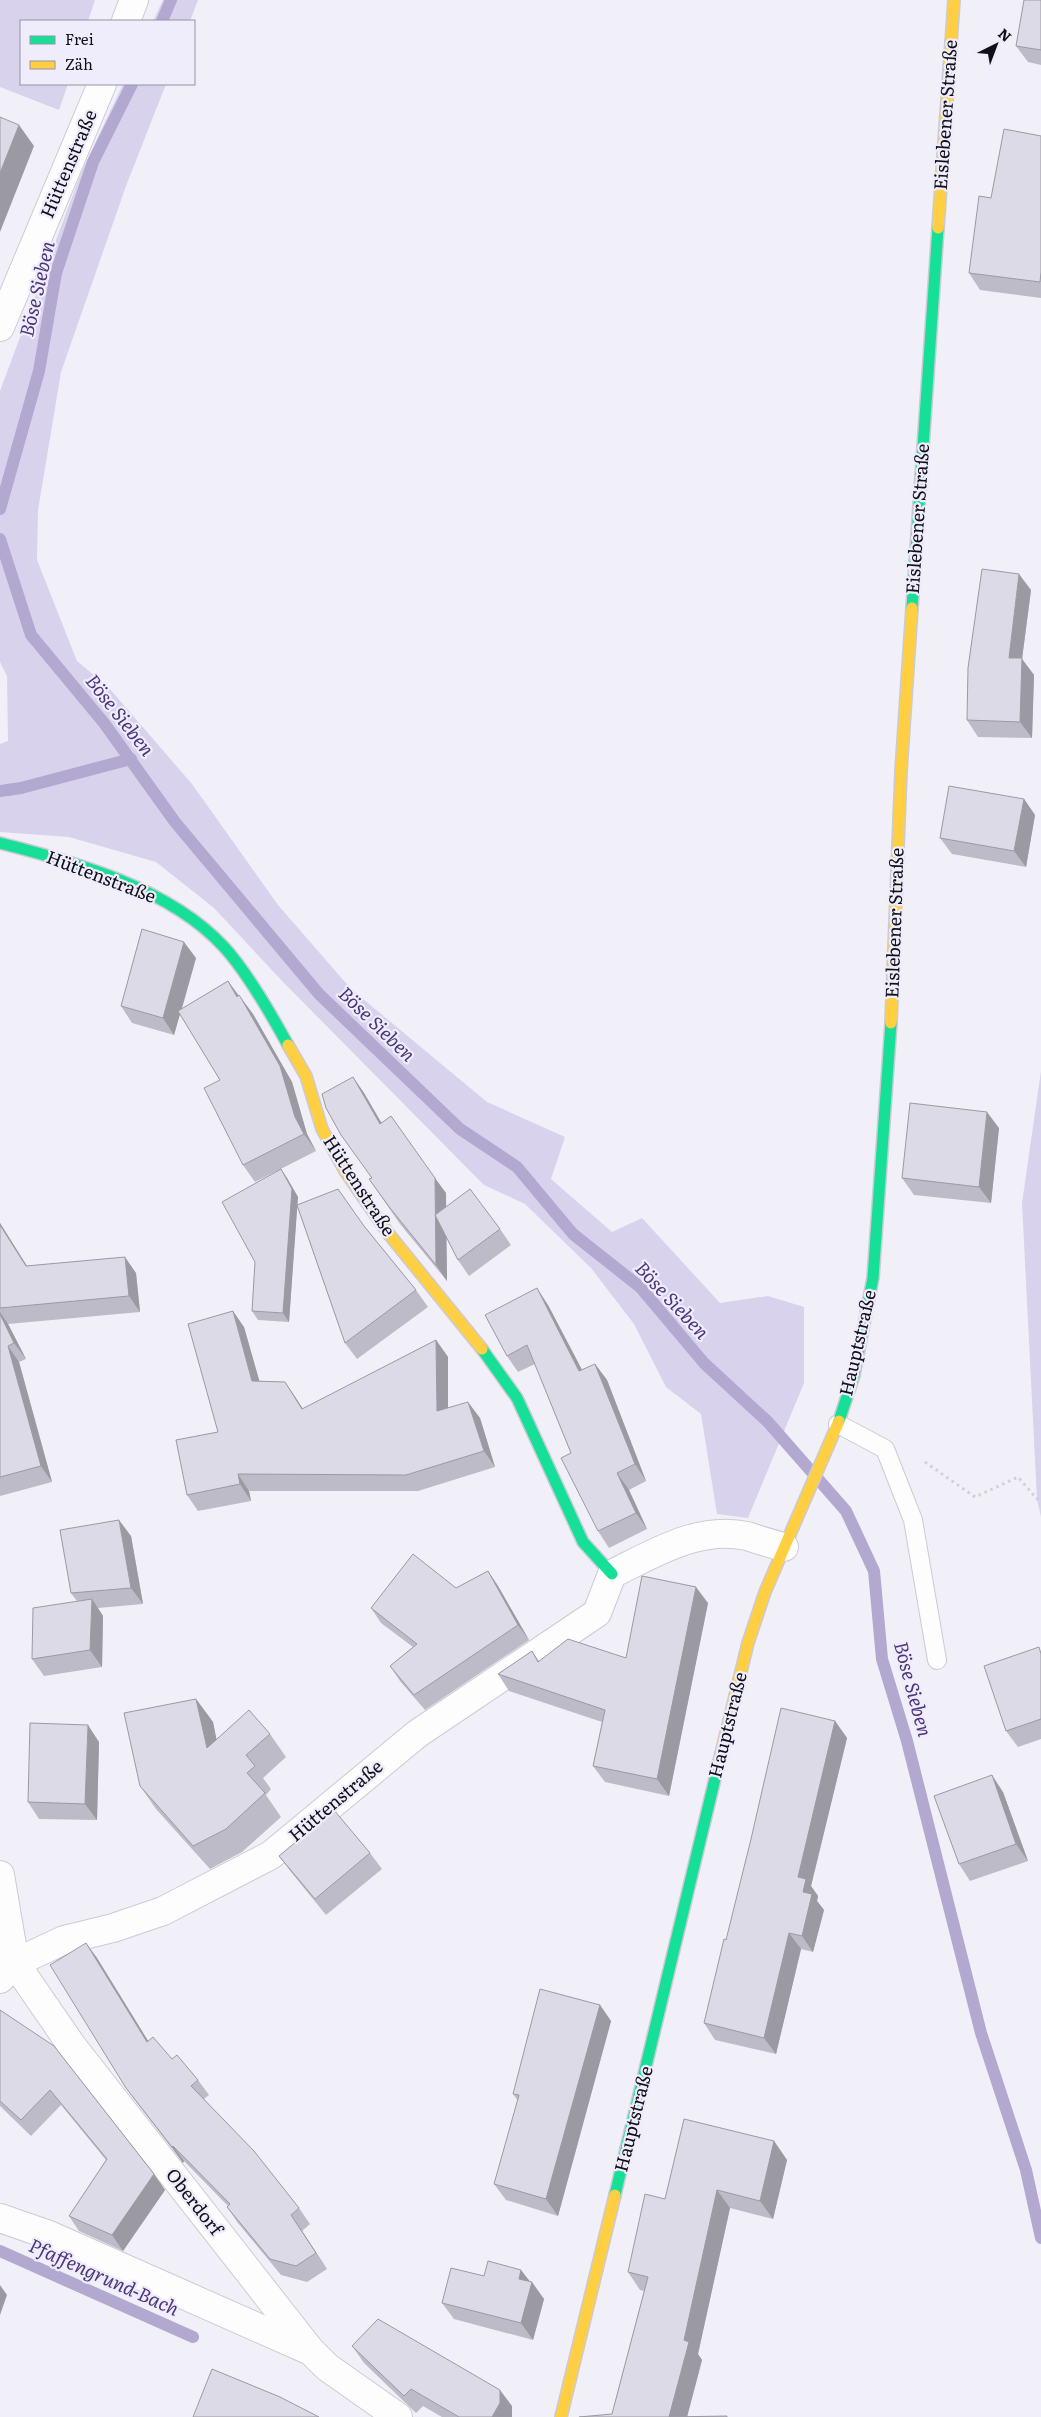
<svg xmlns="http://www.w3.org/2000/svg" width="1041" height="2417" font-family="Literata,serif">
<rect width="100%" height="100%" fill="#f1f0f8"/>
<!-- green -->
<g fill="#d8d2ec">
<polygon points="0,0 95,0 88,21 21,21 21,84 68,84 59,110 0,87"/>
<polygon points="163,0 198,0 190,21 153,21"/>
<polygon points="123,84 166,84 126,186 61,372 38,510 37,560 77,661 109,688 192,784 278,905 351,989 487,1102 565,1137 551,1179 612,1232 642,1218 720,1303 768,1296 804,1307 804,1383 748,1518 717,1514 701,1414 666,1387 634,1324 591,1268 525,1204 484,1185 283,982 214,908 156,862 69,837 0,832 0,744 8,741 7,676 0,662 0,391 81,173"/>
<polygon points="1041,1071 1041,1517 1037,1499 1022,1203"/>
</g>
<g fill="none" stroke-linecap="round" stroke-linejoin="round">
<!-- stream -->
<g stroke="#b2a8d0" stroke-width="12">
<polyline points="162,21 171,0"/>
<polyline points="0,509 39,371 56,273 93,162 132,84"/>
<polyline points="0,539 31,635 104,723 175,822 319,994 460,1129 517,1167 573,1234 640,1287 704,1363 768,1422 846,1511 874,1571 882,1659 907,1741 981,2033 1026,2170 1041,2238"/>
<polyline points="0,791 21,788 131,759"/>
<polyline points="0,2251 193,2337"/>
</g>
<!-- lane casing -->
<g stroke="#cccad3" stroke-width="20">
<polyline id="lane" points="838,1424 885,1449 913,1520 937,1660"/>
</g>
<!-- street casing -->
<g stroke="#cccad3" stroke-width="30">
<g id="street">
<polyline points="126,21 134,0"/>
<polyline points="0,327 102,84"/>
<polyline points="0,1875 15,1963 72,2046 310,2350 327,2367 398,2417"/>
<path d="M0,1979L15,1963L64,1940L113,1928L163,1911L271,1855L417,1734L597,1613L612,1574C653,1554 699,1525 747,1536C759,1540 771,1544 784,1547"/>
<polyline points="0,2218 49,2235 306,2349"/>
</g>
</g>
<!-- fast casing -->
<g stroke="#cccad3" stroke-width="14">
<g id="fast">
<polyline points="912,608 938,228"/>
<path d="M0,843C75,862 170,888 224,947C247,972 271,1014 288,1045"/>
<polyline points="482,1349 517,1398 583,1542 612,1574"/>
<polyline points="839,1421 854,1375 873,1278 891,1023"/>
<polyline points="615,2195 719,1762"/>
</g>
</g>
<!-- slow casing -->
<g stroke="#cccad3" stroke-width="14">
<g id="slow">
<polyline points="938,228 954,0"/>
<polyline points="891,1023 901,771 912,608"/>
<polyline points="288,1045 306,1076 322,1129 345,1171 388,1233 482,1349"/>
<polyline points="719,1762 748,1643 765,1592 839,1421"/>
<polyline points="561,2417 615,2195"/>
</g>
</g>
<!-- path -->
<polyline stroke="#d1d1d3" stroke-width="3" stroke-dasharray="2.5 4" stroke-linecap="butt" points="925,1462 975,1497 1018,1477 1037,1499 1041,1496"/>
<!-- lane -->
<use href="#lane" stroke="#fdfdfe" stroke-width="18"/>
<!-- street -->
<use href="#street" stroke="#fdfdfe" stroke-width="28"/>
<!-- fast -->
<use href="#fast" stroke="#16e098" stroke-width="11"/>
<!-- slow -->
<use href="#slow" stroke="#ffcf43" stroke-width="11"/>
</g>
<!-- wall -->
<g fill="#bebbc8">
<polygon points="1041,0 1041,65 1028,62 1016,46"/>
<polygon points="1041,136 1041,298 980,290 969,273 991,198"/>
<polygon points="1031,590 1022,659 1034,675 1032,738 978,737 967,720"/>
<polygon points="1024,799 1035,815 1026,867 952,854 940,838"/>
<polygon points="196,958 182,1009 228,981 253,1014 292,1082 307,1134 316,1151 255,1182 243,1165 220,1080 180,1014 174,1035 132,1023 121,1006"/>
<polygon points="353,1077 364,1093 381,1123 446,1193 446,1207 500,1229 511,1245 469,1276 458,1260 446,1237 447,1281 400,1224 369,1179 371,1178"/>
<polygon points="999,1128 991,1203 914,1195 902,1178"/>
<polygon points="281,1169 287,1178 298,1197 297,1205 365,1227 416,1290 428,1307 357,1359 345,1343 297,1206 289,1322 258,1320 252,1311"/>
<polygon points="0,1223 27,1266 136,1273 140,1312 8,1324 26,1359 19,1362 52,1482 0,1496"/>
<polygon points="548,1305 582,1370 595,1364 607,1380 646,1481 629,1490 647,1529 609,1548 598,1531 571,1453 535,1364 518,1372 507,1356"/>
<polygon points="244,1327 259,1381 285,1382 303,1409 436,1340 448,1357 448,1408 480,1418 495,1467 418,1491 249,1491 251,1501 198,1511 187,1495 218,1432"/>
<polygon points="131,1536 143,1604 98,1608 103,1616 102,1667 44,1676 32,1659 77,1601 71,1593"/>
<polygon points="488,1571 498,1586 529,1640 425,1710 400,1681 390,1666 413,1647 381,1623 371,1608 456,1588"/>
<polygon points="708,1603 669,1796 605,1782 593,1766 602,1722 509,1691 498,1674 532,1651 539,1661 626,1658"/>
<polygon points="1041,1650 1041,1739 1018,1747 1006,1731"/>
<polygon points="196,1699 213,1722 216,1739 270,1734 286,1757 263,1778 271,1789 266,1795 281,1817 242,1852 210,1869 156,1809 140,1786"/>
<polygon points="835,1721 847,1738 811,1886 818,1896 817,1901 824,1910 813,1952 801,1949 776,2054 715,2040 704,2023 726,1940"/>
<polygon points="99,1742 97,1820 39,1819 28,1802"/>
<polygon points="1003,1792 1028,1861 970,1881 959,1864"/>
<polygon points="370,1853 382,1869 326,1915 291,1872 279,1856"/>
<polygon points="86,1943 97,1958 148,2041 198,2080 209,2095 204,2099 299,2208 310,2224 302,2231 327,2269 307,2282 281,2275 238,2223 227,2207 228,2206 184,2161 183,2163 137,2103 126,2088"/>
<polygon points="600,2005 611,2021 558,2216 506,2200 494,2184 518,2101 513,2094"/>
<polygon points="0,2010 165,2190 123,2251 79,2231 69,2216 106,2160 61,2105 31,2136 0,2106"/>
<polygon points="774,2141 787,2160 773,2219 730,2208 698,2354 702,2360 687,2417 579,2417 612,2414 644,2291 640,2290 628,2272 665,2199"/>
<polygon points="484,2276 530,2282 544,2299 533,2340 454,2319 442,2303"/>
<polygon points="352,2346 512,2406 512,2417 442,2417 423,2406 416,2413 364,2363"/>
</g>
<!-- shaded-wall -->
<g fill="#9b99a2">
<polygon points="19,125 34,146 0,232 0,173"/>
<polygon points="1019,574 1031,590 1022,659 1034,675 1032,738 1020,722 1009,658"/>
<polygon points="1024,799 1035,815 1026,867 1014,851"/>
<polygon points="184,942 196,958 174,1035 163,1018"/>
<polygon points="228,981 240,998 237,997"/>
<polygon points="241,998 253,1014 292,1082 307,1134 316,1151 304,1134 295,1117"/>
<polygon points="353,1077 364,1093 391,1139 380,1124"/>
<polygon points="987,1112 999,1128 991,1203 979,1187"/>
<polygon points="281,1169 287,1178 298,1197 289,1322 283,1313"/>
<polygon points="435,1178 446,1193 447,1281 436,1265"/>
<polygon points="0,1223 37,1282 26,1266 0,1225"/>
<polygon points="125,1257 136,1273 140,1312 129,1296"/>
<polygon points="537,1288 548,1305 591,1387 579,1371"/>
<polygon points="233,1311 244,1327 264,1397 252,1381"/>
<polygon points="0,1312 8,1324 26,1359 14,1343 0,1314"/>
<polygon points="436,1340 448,1357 448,1427 437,1411"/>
<polygon points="8,1346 19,1362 52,1482 41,1466"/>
<polygon points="595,1364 607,1380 646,1481 635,1464"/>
<polygon points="285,1382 296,1398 313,1425 302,1409"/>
<polygon points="468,1402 480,1418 495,1467 484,1451"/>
<polygon points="617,1473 629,1490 647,1529 636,1513"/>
<polygon points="238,1474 249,1491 251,1501 240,1484"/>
<polygon points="119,1520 131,1536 143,1604 131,1588"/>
<polygon points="488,1571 498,1586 529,1640 518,1625"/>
<polygon points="696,1587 708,1603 669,1796 657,1779"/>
<polygon points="92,1599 103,1616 102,1667 90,1650"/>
<polygon points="196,1699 213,1722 223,1771 207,1748"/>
<polygon points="835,1721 847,1738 811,1886 818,1896 817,1901 824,1910 813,1952 802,1936 798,1877"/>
<polygon points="88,1725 99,1742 97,1820 85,1804"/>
<polygon points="992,1775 1003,1792 1028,1861 1016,1844"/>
<polygon points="789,1933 801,1949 776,2054 764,2038"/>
<polygon points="86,1943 97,1958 158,2057 147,2042"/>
<polygon points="600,2005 611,2021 558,2216 546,2199"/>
<polygon points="774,2141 787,2160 773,2219 760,2201"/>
<polygon points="173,2146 184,2161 183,2163 172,2147"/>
<polygon points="154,2174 165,2190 123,2251 112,2235"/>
<polygon points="717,2190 730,2208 698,2354 702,2360 687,2417 669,2417 684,2340"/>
<polygon points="291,2215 302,2231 327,2269 316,2253"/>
<polygon points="521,2270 532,2284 532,2282 544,2299 533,2340 521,2323 519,2279"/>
<polygon points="0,2285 7,2295 0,2315"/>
<polygon points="500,2390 512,2406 512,2417 492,2417"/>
</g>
<!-- building -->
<g fill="#dddae8" stroke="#9b99a2">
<polygon points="1024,0 1041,0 1041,50 1016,46"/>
<polygon points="0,117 19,125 0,173"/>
<polygon points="1004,129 1041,136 1041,272 1040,282 969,273 979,196 991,198"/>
<polygon points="982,569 1019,574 1009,658 1022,658 1020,722 967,720 968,668"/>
<polygon points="949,786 1024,799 1014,851 940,838"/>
<polygon points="142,929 184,942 163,1018 121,1006"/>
<polygon points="228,981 237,997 239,995 241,998 280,1066 295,1117 304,1134 243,1165 204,1088 220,1080 178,1011"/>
<polygon points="353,1077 380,1124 391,1116 435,1178 436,1265 390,1208 369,1179 372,1178 341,1135 326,1108 322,1094"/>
<polygon points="910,1103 987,1112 979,1187 902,1178"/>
<polygon points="281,1169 292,1189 283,1313 252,1311 255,1262 222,1202"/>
<polygon points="338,1189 364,1226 416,1290 345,1343 297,1205"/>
<polygon points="470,1189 500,1229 458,1260 435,1215"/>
<polygon points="0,1225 26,1266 125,1257 129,1296 0,1308"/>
<polygon points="537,1288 579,1371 595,1364 635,1464 617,1473 636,1513 598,1531 561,1458 571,1453 527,1345 507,1356 485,1315"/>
<polygon points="233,1311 252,1381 285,1382 302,1409 436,1340 437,1411 468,1402 484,1451 406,1475 238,1474 240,1484 187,1495 176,1440 218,1432 188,1324"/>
<polygon points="0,1314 14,1343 8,1346 41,1466 0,1477"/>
<polygon points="119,1520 131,1588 71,1593 60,1530"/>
<polygon points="413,1554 456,1588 488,1571 518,1625 414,1695 390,1666 417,1644 371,1608"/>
<polygon points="642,1576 696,1587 657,1779 593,1766 605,1710 498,1674 532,1651 538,1662 568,1639 626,1658"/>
<polygon points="92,1599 90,1650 32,1659 33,1608"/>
<polygon points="1039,1647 1041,1654 1041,1719 1006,1731 984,1666"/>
<polygon points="196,1699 207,1748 249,1710 270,1734 246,1755 255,1766 247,1773 265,1793 226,1829 193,1846 140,1786 124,1713"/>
<polygon points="781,1708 835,1721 798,1877 806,1879 803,1892 812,1894 802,1936 789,1933 764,2038 704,2023 724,1939 726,1940 751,1839"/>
<polygon points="30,1723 88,1725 85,1804 28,1802"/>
<polygon points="992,1775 1016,1844 959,1864 934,1796"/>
<polygon points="334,1810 370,1853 315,1899 279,1856"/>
<polygon points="86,1943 147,2042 153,2037 172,2059 177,2055 198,2080 191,2086 254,2151 299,2208 291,2215 316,2253 296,2266 270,2259 227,2207 230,2204 173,2146 172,2147 126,2088 50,1965"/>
<polygon points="540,1989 600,2005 546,2199 494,2184 519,2095 513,2094"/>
<polygon points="0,2010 54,2046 154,2174 112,2235 69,2216 107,2159 50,2090 21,2120 0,2101"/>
<polygon points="684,2119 774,2141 760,2201 717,2190 684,2340 689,2342 669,2417 727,2416 727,2417 579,2417 612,2414 648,2277 628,2272 645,2194 665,2199"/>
<polygon points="488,2261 521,2270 519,2279 532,2282 521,2323 442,2303 451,2268 484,2276"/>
<polygon points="378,2319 500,2390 500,2403 492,2417 459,2417 411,2389 404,2396 352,2346"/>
<polygon points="212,2369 280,2397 319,2417 193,2417"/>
</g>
<g text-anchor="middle" stroke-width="4.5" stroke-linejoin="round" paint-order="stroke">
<!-- street labels -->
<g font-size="18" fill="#110f17" stroke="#efecfc">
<text transform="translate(946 115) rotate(-86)" y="6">Eislebener Straße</text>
<text transform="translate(69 164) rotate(-67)" y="6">Hüttenstraße</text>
<text transform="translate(918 519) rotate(-86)" y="6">Eislebener Straße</text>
<text transform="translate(101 877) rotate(21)" y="6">Hüttenstraße</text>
<text transform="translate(895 923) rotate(-88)" y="6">Eislebener Straße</text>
<text transform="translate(359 1186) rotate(57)" y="6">Hüttenstraße</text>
<text transform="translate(858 1343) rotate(-77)" y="6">Hauptstraße</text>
<text transform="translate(728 1725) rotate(-76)" y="6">Hauptstraße</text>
<text transform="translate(336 1801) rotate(-40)" y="6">Hüttenstraße</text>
<text transform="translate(634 2119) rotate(-76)" y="6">Hauptstraße</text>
<text transform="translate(194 2202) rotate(52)" y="6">Oberdorf</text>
</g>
<!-- water labels -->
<g font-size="19" font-style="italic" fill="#4c3679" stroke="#efecfc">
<text transform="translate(37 289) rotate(-77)" y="7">Böse Sieben</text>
<text transform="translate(120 715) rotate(52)" y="7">Böse Sieben</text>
<text transform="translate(377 1024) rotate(44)" y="7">Böse Sieben</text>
<text transform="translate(672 1300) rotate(47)" y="7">Böse Sieben</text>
<text transform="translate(913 1689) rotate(75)" y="7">Böse Sieben</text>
<text transform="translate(104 2277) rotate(24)" y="7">Pfaffengrund-Bach</text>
</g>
</g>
<!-- legend -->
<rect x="20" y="20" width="175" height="65" fill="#efecfc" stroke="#9694a0"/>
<rect x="30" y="36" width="25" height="8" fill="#16e098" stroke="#9694a0"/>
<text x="65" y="45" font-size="15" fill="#110f17">Frei</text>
<rect x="30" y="61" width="25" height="8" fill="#ffcf43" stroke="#9694a0"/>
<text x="65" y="70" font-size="15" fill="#110f17">Zäh</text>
<!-- north arrow -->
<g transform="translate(996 45) rotate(42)" stroke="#efecfc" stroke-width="4" paint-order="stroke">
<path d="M0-4L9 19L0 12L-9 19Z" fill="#110f17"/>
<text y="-8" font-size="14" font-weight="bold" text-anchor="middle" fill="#110f17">N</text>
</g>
</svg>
